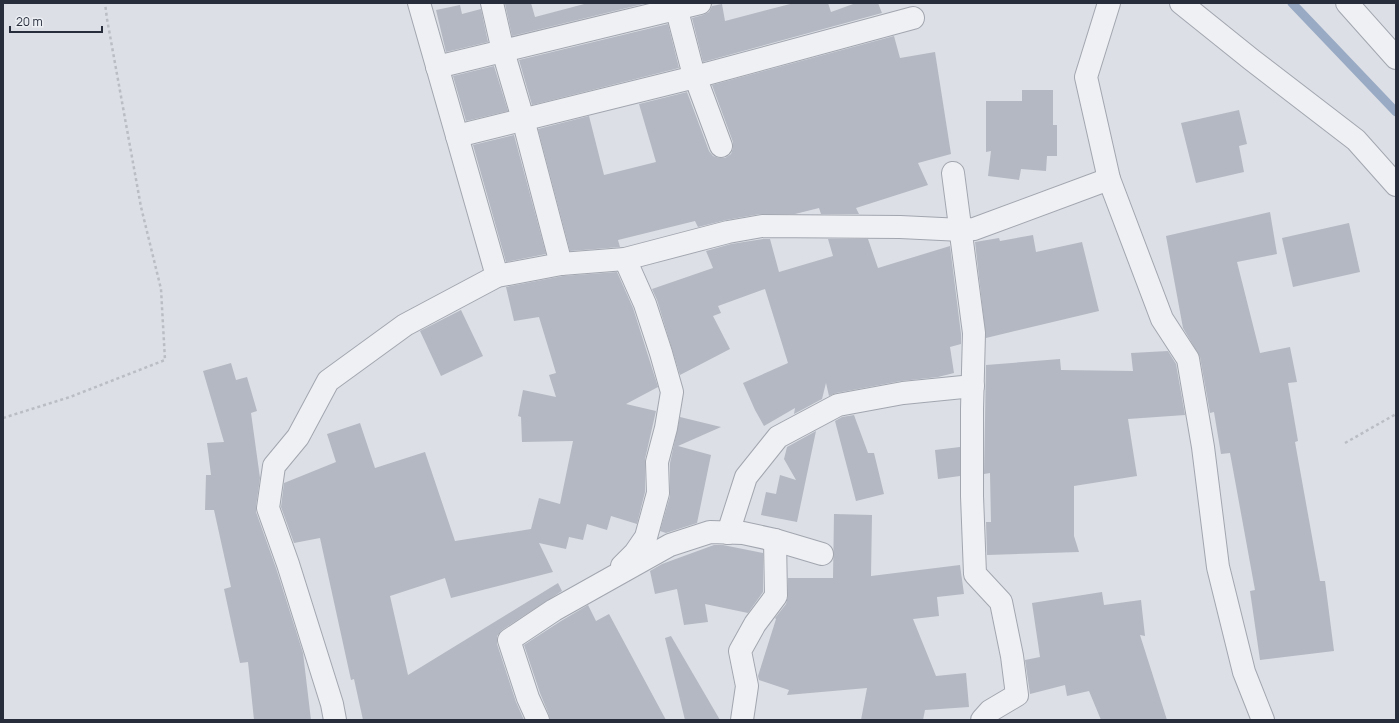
<svg xmlns="http://www.w3.org/2000/svg" width="1399" height="723" font-family="Manrope,sans-serif">
<rect width="100%" height="100%" fill="#dcdfe5"/>
<g fill="none" stroke-linecap="round" stroke-linejoin="round">
<!-- stream -->
<polyline stroke="#99aac4" stroke-width="9" points="1292,3 1396,112"/>
</g>
<!-- building -->
<g fill="#b4b8c2">
<polygon points="509,3 531,3 535,17 588,3 647,3 512,36 505,4"/>
<polygon points="794,3 828,3 831,12 856,3 878,3 882,13 703,62 692,18 703,15 709,12 712,6 722,4 725,21"/>
<polygon points="460,5 462,14 481,9 488,42 446,52 436,10"/>
<polygon points="668,24 679,68 532,105 519,60"/>
<polygon points="894,36 900,58 935,52 951,154 918,163 928,185 856,208 859,214 821,214 819,208 795,214 760,214 726,220 698,227 695,221 618,240 620,247 570,251 538,129 589,116 604,175 656,162 639,104 687,92 709,151 713,156 719,158 725,158 731,154 733,148 733,142 712,85"/>
<polygon points="494,66 508,111 466,121 453,76"/>
<polygon points="1022,90 1053,90 1053,125 1057,125 1057,156 1047,156 1046,171 1021,169 1019,180 988,176 991,151 986,152 986,101 1022,101"/>
<polygon points="1239,110 1247,144 1239,146 1244,172 1196,183 1181,123"/>
<polygon points="514,135 546,254 506,262 473,145"/>
<polygon points="1270,212 1277,254 1237,262 1260,353 1290,347 1297,382 1288,383 1298,441 1295,442 1320,581 1325,581 1334,651 1260,660 1250,591 1255,590 1230,453 1221,454 1214,412 1210,413 1200,357 1183,328 1166,236"/>
<polygon points="1349,223 1360,272 1293,287 1282,238"/>
<polygon points="1033,235 1036,252 1082,242 1099,311 986,338 975,242 999,238 1000,241"/>
<polygon points="763,239 770,239 779,272 833,256 828,239 868,239 878,268 950,246 961,334 961,344 950,347 954,373 938,377 901,381 836,393 829,396 826,383 822,399 794,414 795,408 764,426 755,410 743,383 788,363 765,289 718,306 721,313 713,316 730,349 680,375 657,300 652,289 713,268 706,251 731,244"/>
<polygon points="617,272 633,308 658,387 626,404 656,411 645,459 645,492 637,524 611,516 607,530 587,524 583,540 569,537 566,549 539,543 553,572 451,598 445,578 390,596 408,675 558,583 562,591 502,630 497,636 497,644 516,702 524,720 363,720 354,679 351,680 320,538 294,543 281,507 284,483 336,462 327,434 360,423 375,468 425,452 455,541 531,529 539,498 560,504 573,441 522,442 521,417 518,416 523,390 556,397 549,375 556,373 539,317 514,321 506,287 563,276"/>
<polygon points="461,310 483,356 441,376 420,331"/>
<polygon points="1168,351 1176,364 1185,415 1128,419 1137,476 1074,486 1074,536 1079,552 987,555 986,522 991,522 990,473 984,474 986,365 1060,359 1061,370 1133,371 1131,353"/>
<polygon points="231,363 236,380 247,377 257,411 251,413 260,478 256,506 256,512 276,568 303,653 311,720 254,720 248,662 240,663 224,589 231,587 214,510 205,510 206,475 211,475 207,443 224,442 203,371"/>
<polygon points="854,415 868,453 874,453 884,494 856,501 835,421 842,417"/>
<polygon points="680,417 721,427 678,446 711,455 697,523 666,533 660,531 670,496 670,463"/>
<polygon points="816,431 797,522 761,515 766,492 776,494 780,475 796,480 784,459 787,447"/>
<polygon points="960,447 960,476 938,479 935,450"/>
<polygon points="834,514 872,515 871,576 960,565 964,594 937,597 939,616 913,619 936,676 966,673 969,707 925,710 923,720 861,720 867,688 787,695 789,690 759,680 758,676 776,619 775,618 786,604 788,596 788,578 833,578"/>
<polygon points="714,545 723,545 763,553 763,592 748,613 705,604 708,622 684,625 677,589 655,594 650,571 662,564"/>
<polygon points="1102,592 1104,605 1141,600 1145,636 1140,635 1167,720 1101,720 1089,691 1067,696 1065,685 1030,694 1025,660 1040,657 1032,603"/>
<polygon points="588,605 596,621 609,614 666,720 550,720 549,715 540,693 524,645 561,621"/>
<polygon points="671,636 720,720 685,720 665,638"/>
</g>
<g fill="none" stroke-linecap="round" stroke-linejoin="round">
<!-- minor casing -->
<g stroke="#a2a6af" stroke-width="24">
<g id="minor">
<polyline points="419,3 497,276"/>
<polyline points="492,3 503,51 523,119 561,264"/>
<polyline points="675,3 692,68 721,146"/>
<polyline points="1109,3 1086,77 1109,179 1162,319 1188,359 1203,447 1218,567 1244,672 1263,720"/>
<polyline points="1181,3 1252,60 1356,140 1396,185"/>
<polyline points="1347,3 1396,58"/>
<polyline points="437,67 700,3"/>
<polyline points="457,136 695,77 913,18"/>
<polyline points="953,173 974,333 972,409 972,496 975,574 1001,602 1012,656 1017,695 990,711 982,720"/>
<polyline points="728,533 746,477 778,437 838,405 903,393 973,386"/>
<polyline points="622,566 635,553 646,537 658,493 657,462 666,428 672,392 661,353 645,304 625,259"/>
<polyline points="335,720 332,704 288,564 268,508 274,466 298,437 328,381 405,325 497,276 561,264 625,259 728,232 762,226 900,227 962,230 974,229 1109,179"/>
<polyline points="538,720 528,698 509,640 554,610 670,545 710,532 743,533 775,540 822,554"/>
<polyline points="742,720 747,686 740,651 755,624 776,596 775,540"/>
</g>
</g>
<!-- path -->
<g stroke="#bbbdc4" stroke-width="2.5" stroke-dasharray="3 3" stroke-linecap="butt">
<polyline points="3,418 70,397 165,360 161,289 141,207 107,19 105,3"/>
<polyline points="1345,443 1396,414"/>
</g>
<!-- minor -->
<use href="#minor" stroke="#eff0f4" stroke-width="22"/>
</g>
<!-- border -->
<rect width="1399" height="723" fill="none" stroke="#272d3b" stroke-width="8"/>
<!-- scale -->
<path d="M10 26v6h92v-6" fill="none" stroke="#272d3b" stroke-width="2"/>
<text x="16" y="26" font-size="12" fill="#272d3b" stroke="#ebeef3" stroke-width="3" paint-order="stroke">20 m</text>
</svg>
